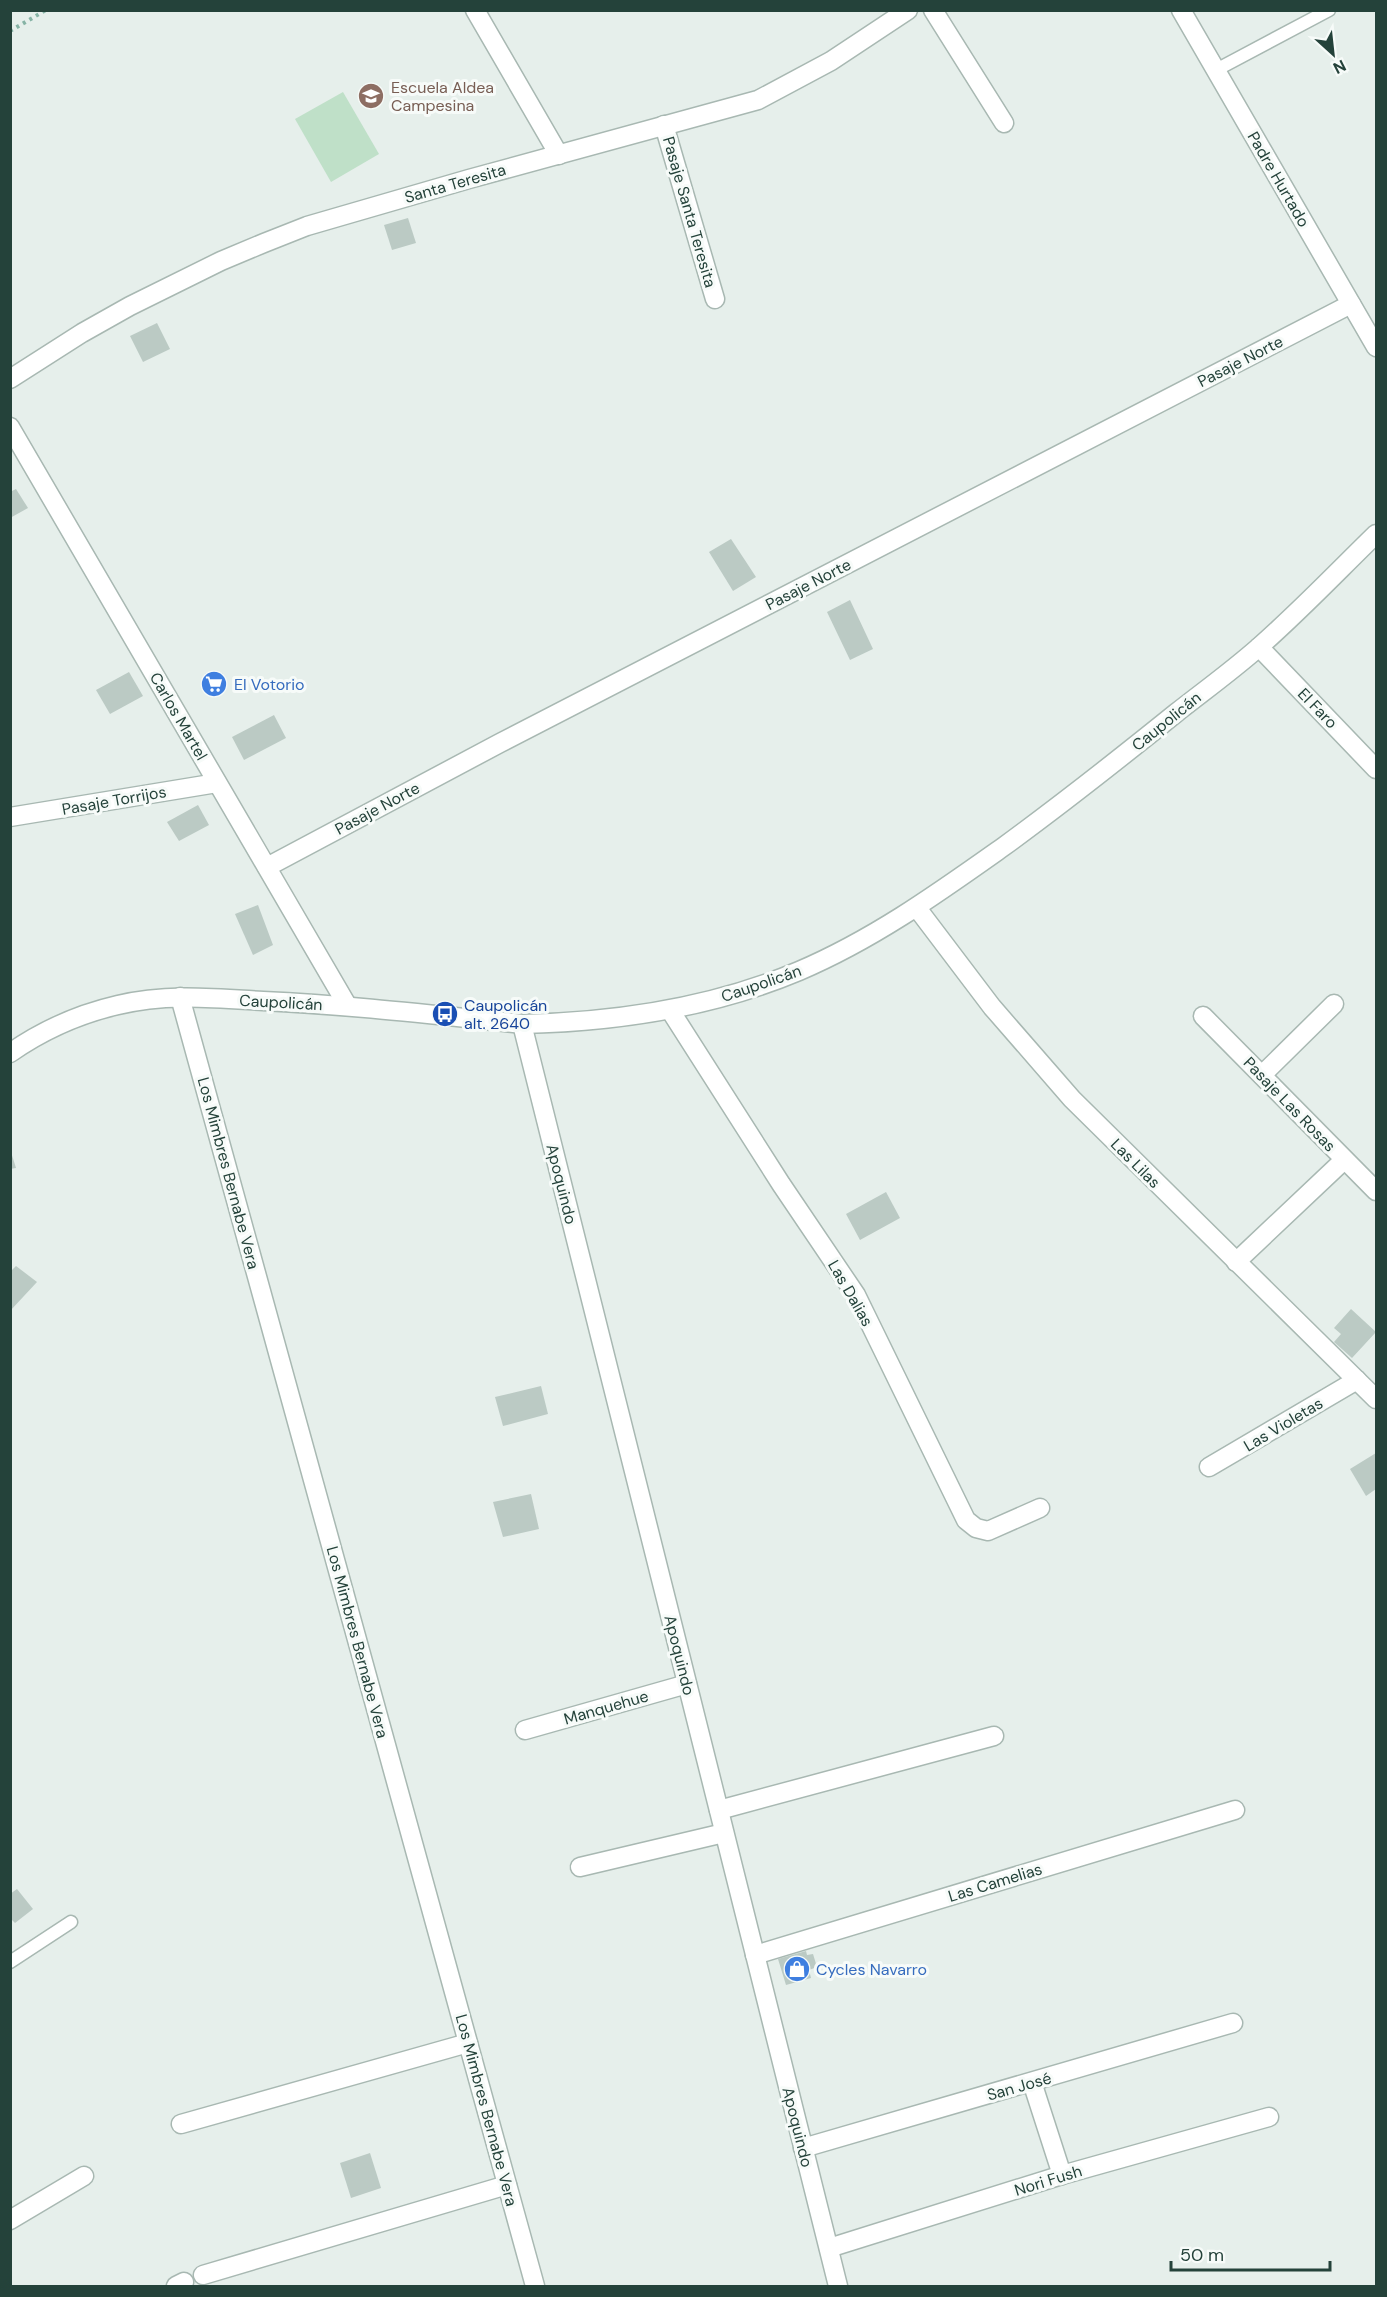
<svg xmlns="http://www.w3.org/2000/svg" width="1387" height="2297" font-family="'DM Sans',sans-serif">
<rect width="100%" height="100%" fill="#e6efeb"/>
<!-- green -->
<polygon fill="#bfe0c8" points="343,92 379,154 331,182 295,119"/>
<!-- building -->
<g fill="#bbcac4">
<polygon points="408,218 416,243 392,250 384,225"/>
<polygon points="157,323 170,349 143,362 130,336"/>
<polygon points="16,489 28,508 10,518 10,492"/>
<polygon points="731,539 756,577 733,591 709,552"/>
<polygon points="850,600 873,649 850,660 827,612"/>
<polygon points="129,672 143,696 110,714 96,690"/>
<polygon points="274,715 286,738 244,760 232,737"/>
<polygon points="198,805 209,825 179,841 167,822"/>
<polygon points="258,905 273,945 253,955 235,914"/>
<polygon points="10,1149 16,1168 10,1169"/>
<polygon points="886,1192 900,1218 860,1240 846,1214"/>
<polygon points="16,1266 37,1282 10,1311 10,1272"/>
<polygon points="1351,1309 1376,1332 1352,1358 1334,1342 1341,1334 1334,1328"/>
<polygon points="541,1386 548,1414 503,1426 495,1397"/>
<polygon points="1376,1453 1376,1489 1366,1496 1350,1469"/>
<polygon points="531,1494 539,1529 503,1537 493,1502"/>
<polygon points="17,1889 33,1909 15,1923 10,1918 10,1894"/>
<polygon points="806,1951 807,1955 813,1954 817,1967 809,1970 811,1978 786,1985 778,1959"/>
<polygon points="370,2153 381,2188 351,2198 340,2163"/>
</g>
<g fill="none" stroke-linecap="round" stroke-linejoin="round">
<!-- service casing -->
<g stroke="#a8b8b2" stroke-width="15">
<g id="service">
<polyline points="1216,70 1329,10"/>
<polyline points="10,1962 71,1922"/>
</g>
</g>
<!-- minor casing -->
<g stroke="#a8b8b2" stroke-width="21">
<g id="minor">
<polyline points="475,10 559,155"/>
<polyline points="933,10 1004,123"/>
<polyline points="1181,10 1376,347"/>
<polyline points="664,125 715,299"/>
<polyline points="10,379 82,333 130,306 221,261 264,243 307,226 469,179 758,100 831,61 908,10"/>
<polyline points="10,427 347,1005"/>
<polyline points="1259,647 1376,769"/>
<polyline points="10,817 217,783"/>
<polyline points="267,867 500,743 1351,304"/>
<polyline points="917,908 992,1007 1072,1099 1376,1399"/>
<polyline points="180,997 535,2286"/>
<polyline points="670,1010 781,1184 856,1295 966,1520 976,1528 988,1531 1040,1508"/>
<polyline points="1203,1016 1376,1191"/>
<polyline points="522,1024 838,2286"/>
<polyline points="1262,1075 1334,1004"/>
<polyline points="1236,1262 1344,1160"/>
<polyline points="1209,1467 1357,1380"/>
<polyline points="525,1730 687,1684"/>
<polyline points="719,1810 994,1736"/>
<polyline points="580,1867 724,1833"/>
<polyline points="755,1955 1235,1810"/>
<polyline points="1032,2082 1062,2175"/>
<polyline points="181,2124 468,2043"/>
<polyline points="803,2148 1233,2023"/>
<polyline points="10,2220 84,2176"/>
<polyline points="829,2248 1062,2175 1269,2117"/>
<polyline points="203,2275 507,2185"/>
<polyline points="176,2286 184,2282"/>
</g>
</g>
<!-- tertiary casing -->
<g stroke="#a8b8b2" stroke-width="21">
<path id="tertiary" d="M10,1053C43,1030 79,1014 118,1005C166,993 215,998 263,1001C350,1005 435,1015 522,1024C617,1022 711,1008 799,971C874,939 938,893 1003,847C1062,804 1119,759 1176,713C1204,691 1233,670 1259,647C1300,611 1338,571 1376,534"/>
</g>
<!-- path -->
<polyline stroke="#86b3a5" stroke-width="4" stroke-dasharray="3 4.5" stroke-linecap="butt" points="10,31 46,10"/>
<!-- service -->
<use href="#service" stroke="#fff" stroke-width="12"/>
<!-- minor -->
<use href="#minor" stroke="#fff" stroke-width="18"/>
<!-- tertiary -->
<use href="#tertiary" stroke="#fff" stroke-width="18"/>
</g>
<!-- icons -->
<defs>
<g id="school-disc" transform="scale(1.35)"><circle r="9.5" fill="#8d6e63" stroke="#f7fbf9"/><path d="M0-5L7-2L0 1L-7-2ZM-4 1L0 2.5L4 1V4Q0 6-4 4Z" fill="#fff"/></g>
<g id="supermarket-disc" transform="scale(1.35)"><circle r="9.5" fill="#3f7fe0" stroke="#f7fbf9"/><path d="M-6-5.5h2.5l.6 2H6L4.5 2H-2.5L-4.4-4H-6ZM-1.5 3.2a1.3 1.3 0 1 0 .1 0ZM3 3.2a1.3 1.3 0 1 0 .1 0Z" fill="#fff"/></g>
<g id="bus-disc" transform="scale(1.35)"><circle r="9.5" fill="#1a4fb4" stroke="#f7fbf9"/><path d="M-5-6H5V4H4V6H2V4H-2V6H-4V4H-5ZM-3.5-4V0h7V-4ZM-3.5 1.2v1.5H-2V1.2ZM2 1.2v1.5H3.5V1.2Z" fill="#fff"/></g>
<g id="shop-disc" transform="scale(1.35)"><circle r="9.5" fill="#3f7fe0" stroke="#f7fbf9"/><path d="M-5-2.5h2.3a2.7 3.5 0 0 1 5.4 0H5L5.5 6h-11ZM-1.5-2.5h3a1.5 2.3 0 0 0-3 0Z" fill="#fff"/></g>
</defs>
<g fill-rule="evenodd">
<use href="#school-disc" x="371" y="96"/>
<use href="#supermarket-disc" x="214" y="684"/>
<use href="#bus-disc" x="445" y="1014"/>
<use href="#shop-disc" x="797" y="1969"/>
</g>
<g text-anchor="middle" stroke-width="6" stroke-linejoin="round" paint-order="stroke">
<!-- education labels -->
<g font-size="16" fill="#785e54" stroke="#f7fbf9" text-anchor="start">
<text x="391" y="93">Escuela Aldea<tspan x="391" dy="18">Campesina</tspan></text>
</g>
<!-- street labels -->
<g font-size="16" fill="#24423a" stroke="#f7fbf9">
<text transform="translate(1279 179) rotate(60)" y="6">Padre Hurtado</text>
<text transform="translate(455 183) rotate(-16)" y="6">Santa Teresita</text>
<text transform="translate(690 212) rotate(74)" y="6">Pasaje Santa Teresita</text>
<text transform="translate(1240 361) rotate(-27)" y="6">Pasaje Norte</text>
<text transform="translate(808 584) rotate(-27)" y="6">Pasaje Norte</text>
<text transform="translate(1318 708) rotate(46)" y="6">El Faro</text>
<text transform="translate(179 716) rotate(60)" y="6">Carlos Martel</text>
<text transform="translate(1166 721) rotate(-39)" y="6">Caupolicán</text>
<text transform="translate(114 800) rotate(-10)" y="6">Pasaje Torrijos</text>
<text transform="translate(377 808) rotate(-28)" y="6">Pasaje Norte</text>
<text transform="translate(761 983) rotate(-19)" y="6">Caupolicán</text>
<text transform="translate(281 1002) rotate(3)" y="6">Caupolicán</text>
<text transform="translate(1290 1104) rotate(46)" y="6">Pasaje Las Rosas</text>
<text transform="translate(1136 1163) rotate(45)" y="6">Las Lilas</text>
<text transform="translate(229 1173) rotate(75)" y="6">Los Mimbres Bernabe Vera</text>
<text transform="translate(562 1184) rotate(76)" y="6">Apoquindo</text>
<text transform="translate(851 1293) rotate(60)" y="6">Las Dalias</text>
<text transform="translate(1283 1424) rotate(-31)" y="6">Las Violetas</text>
<text transform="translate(358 1642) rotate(75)" y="6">Los Mimbres Bernabe Vera</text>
<text transform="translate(680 1655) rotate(76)" y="6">Apoquindo</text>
<text transform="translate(606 1707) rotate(-16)" y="6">Manquehue</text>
<text transform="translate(995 1882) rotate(-17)" y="6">Las Camelias</text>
<text transform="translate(1019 2086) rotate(-16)" y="6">San José</text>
<text transform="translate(487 2110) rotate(75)" y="6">Los Mimbres Bernabe Vera</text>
<text transform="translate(798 2127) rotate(76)" y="6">Apoquindo</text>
<text transform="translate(1048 2180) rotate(-17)" y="6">Nori Fush</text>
</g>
<!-- shop labels -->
<g font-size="16" fill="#366cbe" stroke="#f7fbf9" text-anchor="start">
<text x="234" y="690">El Votorio</text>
<text x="816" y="1975">Cycles Navarro</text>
</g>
<!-- transit labels -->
<g font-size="16" fill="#164399" stroke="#f7fbf9" text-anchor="start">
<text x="464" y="1011">Caupolicán<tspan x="464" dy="18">alt. 2640</tspan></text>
</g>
</g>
<!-- border -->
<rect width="1387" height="2297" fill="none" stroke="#24423a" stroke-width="24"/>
<!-- north arrow -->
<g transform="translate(1333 54) rotate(153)" stroke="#f7fbf9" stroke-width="4.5" paint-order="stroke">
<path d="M0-4.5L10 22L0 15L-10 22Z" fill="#24423a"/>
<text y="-9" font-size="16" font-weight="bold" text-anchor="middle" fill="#24423a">N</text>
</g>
<!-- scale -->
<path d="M1171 2261v9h159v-9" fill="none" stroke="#24423a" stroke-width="3"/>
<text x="1180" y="2261" font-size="18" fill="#24423a" stroke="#f7fbf9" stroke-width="4.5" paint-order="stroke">50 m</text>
</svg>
